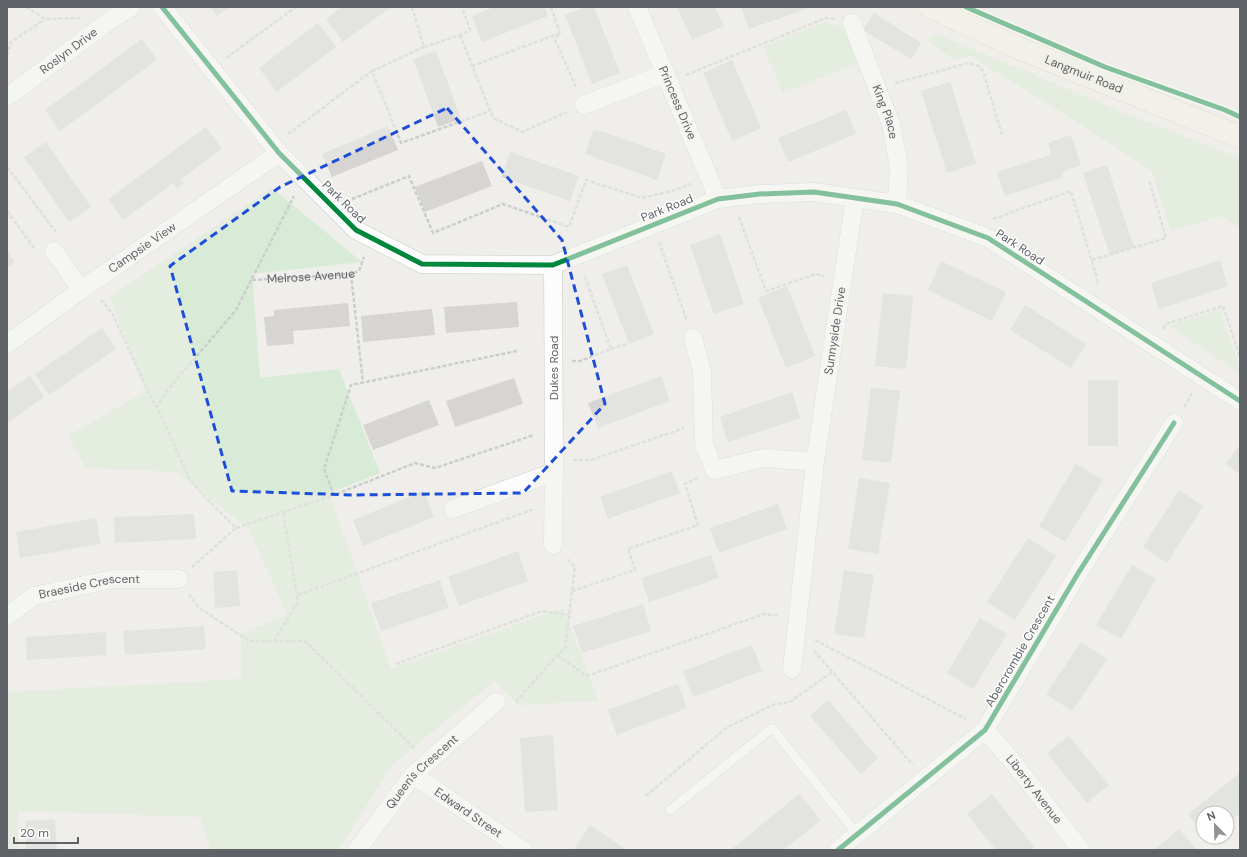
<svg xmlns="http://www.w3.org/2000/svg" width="1247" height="857" font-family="'DM Sans',sans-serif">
<rect width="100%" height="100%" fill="#efeeea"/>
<!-- green -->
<g fill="#d8ebd6">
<polygon points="825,22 843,27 860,62 783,93 763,47"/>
<polygon points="937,34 1122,112 1240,158 1240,228 1221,216 1171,231 1152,171 1050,105 970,56 954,60 927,40"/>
<polygon points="272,188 362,262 252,274 260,378 339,369 380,473 329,493 391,669 563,608 599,701 518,705 494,681 390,767 339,850 211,850 200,817 18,811 18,850 7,850 7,692 241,679 241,633 287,615 249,529 176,472 86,468 68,436 145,392 110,297"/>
<polygon points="1220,309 1240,370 1240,373 1169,326"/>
</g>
<!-- building -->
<g fill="#d6d5d3">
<polygon points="210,7 229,7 217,16"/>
<polygon points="342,7 391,7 343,42 326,19"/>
<polygon points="494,7 545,7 548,16 482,42 472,16"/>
<polygon points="586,7 594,7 620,73 592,84 565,15"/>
<polygon points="677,7 715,7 724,26 692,40"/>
<polygon points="741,7 812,7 749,29"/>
<polygon points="874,13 921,43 911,59 863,30"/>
<polygon points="318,23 336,47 277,92 259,68"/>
<polygon points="142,39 157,60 60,131 45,110"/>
<polygon points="436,51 461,119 438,127 413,59"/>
<polygon points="732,60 761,128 732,141 703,73"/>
<polygon points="950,82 976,164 947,173 921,91"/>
<polygon points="846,110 856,134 788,162 778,138"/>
<polygon points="388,126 398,150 332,177 322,154"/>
<polygon points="206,127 222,149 181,179 184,183 177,188 173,183 123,220 108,199"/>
<polygon points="594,129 666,154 657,180 585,154"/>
<polygon points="1071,135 1081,165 1062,172 1063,177 1005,196 997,172 1051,155 1048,143"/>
<polygon points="46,142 91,207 69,222 24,157"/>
<polygon points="510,152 579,176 570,201 502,177"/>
<polygon points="482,161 492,186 425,212 415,187"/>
<polygon points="1107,165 1134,247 1110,255 1083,173"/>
<polygon points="720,234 744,304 714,314 690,245"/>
<polygon points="7,251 15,262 7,267"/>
<polygon points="1220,260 1228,286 1159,309 1151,283"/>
<polygon points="941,261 1006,292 992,321 928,290"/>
<polygon points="627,265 654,334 629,344 602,274"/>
<polygon points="787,286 815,356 786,368 758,298"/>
<polygon points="883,293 913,296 906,369 875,366"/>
<polygon points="517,302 519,327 446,333 444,307"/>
<polygon points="348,303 350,326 293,331 294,344 267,346 264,317 274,316 274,310"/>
<polygon points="1025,305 1086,344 1071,368 1010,330"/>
<polygon points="432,309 435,335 363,342 361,316"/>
<polygon points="102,328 116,349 49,395 35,374"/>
<polygon points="30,376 44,397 7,423 7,391"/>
<polygon points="661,376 670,401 598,428 588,403"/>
<polygon points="514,378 523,404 455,427 446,401"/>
<rect x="1088" y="380" width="30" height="66"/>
<polygon points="871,387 900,391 891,463 862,460"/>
<polygon points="792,392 800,418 728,442 720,417"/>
<polygon points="429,400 439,425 373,450 363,425"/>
<polygon points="1240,444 1240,474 1226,464"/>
<polygon points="1076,464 1103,480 1065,542 1039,526"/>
<polygon points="672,471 680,493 608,519 600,497"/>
<polygon points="859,478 890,483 878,554 848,549"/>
<polygon points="1179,490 1203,506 1167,563 1143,547"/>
<polygon points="424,491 434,517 363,546 353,520"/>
<polygon points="778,504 787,529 719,553 710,528"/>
<polygon points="194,514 196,539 115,543 114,517"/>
<polygon points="96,518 101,544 20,558 16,532"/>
<polygon points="1028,538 1056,556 1015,620 987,602"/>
<polygon points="518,551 528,581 459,606 448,577"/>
<polygon points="711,555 719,578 649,602 641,578"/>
<polygon points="1132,565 1156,579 1121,639 1096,625"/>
<polygon points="237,570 240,606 215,608 213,572"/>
<polygon points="844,570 874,575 864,638 834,634"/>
<polygon points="440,580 449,608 381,631 371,603"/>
<polygon points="643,604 651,631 582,653 573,626"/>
<polygon points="980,618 1007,634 973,689 947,673"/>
<polygon points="204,626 206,649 125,655 123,631"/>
<polygon points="106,632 107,655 27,660 26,637"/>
<polygon points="1081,642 1107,659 1072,711 1046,694"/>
<polygon points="752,645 762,671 693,697 683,671"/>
<polygon points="678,684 687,708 617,735 608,710"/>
<polygon points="828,700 878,758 861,774 810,716"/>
<polygon points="553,735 558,810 525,812 520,738"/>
<polygon points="1069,736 1109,785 1087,803 1047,753"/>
<polygon points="1240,773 1240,813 1227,824 1227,813 1203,813 1203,833 1188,814"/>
<polygon points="799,794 821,820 784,850 733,850 732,849"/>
<polygon points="992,794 1034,847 1029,850 996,850 967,814"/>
<polygon points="55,819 57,850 26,850 25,821"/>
<polygon points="590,825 627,850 573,850"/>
<polygon points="1179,829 1197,850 1154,850"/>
</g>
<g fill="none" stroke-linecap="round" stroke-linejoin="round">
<!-- lane casing -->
<g stroke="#cbcccc" stroke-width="10">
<polyline id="lane" points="670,810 772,728 857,834"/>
</g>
<!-- street casing -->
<g stroke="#cbcccc" stroke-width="19">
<g id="street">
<polyline points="162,7 279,153 356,230 422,264 553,265 718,199 760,194 814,192 897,204 988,238 1240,401"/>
<path id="s2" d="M637,7L718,199"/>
<path id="s3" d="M852,23L891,124L899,166L897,204"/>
<path id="s4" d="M7,97L110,20L131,7"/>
<polyline points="584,105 666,73"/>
<polyline points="54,251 81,290"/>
<polyline points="693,338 702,371 704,444 714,470 764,458 815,462"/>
<path id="s5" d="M7,344L81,290L279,153"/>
<polyline points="453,509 554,472"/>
<polyline points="553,545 554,460 553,265"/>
<path id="s6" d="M7,616L34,596L113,579H179"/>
<path id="s7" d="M792,669L815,462L855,198"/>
<path id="s8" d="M985,730L1013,762L1081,850"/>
<path id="s9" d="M413,775L523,850"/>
<path id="s10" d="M357,850L413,775L496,702"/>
<polyline points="838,850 985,730 1077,575 1174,423"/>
</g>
</g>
<!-- primary casing -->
<g stroke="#d7ceb8" stroke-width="23">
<g id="primary">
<path id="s11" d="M930,7L1016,47L1240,137"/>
</g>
</g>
<!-- path -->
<g stroke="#cacfcc" stroke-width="2.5" stroke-dasharray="4 2" stroke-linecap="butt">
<polyline points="26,7 45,19 80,18"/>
<polyline points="412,7 424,47 460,35 470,30 462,7"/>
<polyline points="551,7 560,33"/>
<polyline points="460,35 493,118 522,132 567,112"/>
<polyline points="424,47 372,71 401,143 490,111"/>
<polyline points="7,56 11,42 45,19"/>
<polyline points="226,58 296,7"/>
<polyline points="472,66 560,33 555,40 576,87"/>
<polyline points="686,75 826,18 834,19"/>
<polyline points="895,83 969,63 979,66 983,71 1002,135"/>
<polyline points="288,134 372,71"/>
<polyline points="7,167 56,232"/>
<polyline points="352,199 409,176 433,233 503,204 569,227 586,180 642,198 675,190 691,184"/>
<polyline points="7,211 34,248"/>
<polyline points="739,217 766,291 816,274 824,276"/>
<polyline points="993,219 1071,191 1098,282 1097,285"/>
<polyline points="659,242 687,321"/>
<polyline points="1092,260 1166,238 1149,180"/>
<polyline points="351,274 363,383"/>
<path id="s1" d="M252,280L351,274L359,271L364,257"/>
<polyline points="101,299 113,315 152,400 157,407"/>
<polyline points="1163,329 1166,324 1223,306 1240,357"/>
<polyline points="611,349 627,344"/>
<polyline points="517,351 351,385 324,469 334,495 415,463 435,468 534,435"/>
<polyline points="572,361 580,361 611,349 584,274"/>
<polyline points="1184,407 1193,392"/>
<polyline points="573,460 591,460 684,428"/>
<polyline points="236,528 334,495"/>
<polyline points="192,567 236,528 203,495 189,478 157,407 166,392 236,310 294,196"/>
<polyline points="572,591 635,570 628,549 698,525 685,484 697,478"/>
<polyline points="189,594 198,607 249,641 305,641 415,749"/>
<polyline points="298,595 534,509"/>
<polyline points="815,640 966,719"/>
<polyline points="274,641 298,602 283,512"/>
<polyline points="814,651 913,765"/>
<polyline points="557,655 587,676 764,614 779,616"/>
<polyline points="396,664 542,611 569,615"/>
<polyline points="516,702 557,655 565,649 575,567 566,558"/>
<polyline points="646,796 726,728 775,704 790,702 832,672"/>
</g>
<!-- lane -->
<use href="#lane" stroke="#fdfcfc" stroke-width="9"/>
<!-- street -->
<use href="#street" stroke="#fdfcfc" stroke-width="18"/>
<!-- primary -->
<use href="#primary" stroke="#f4f2e9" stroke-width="22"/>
<!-- cycleway casing -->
<g stroke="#fff" stroke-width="8">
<g id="cycleway">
<polyline points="162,7 279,153 356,230 422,264 553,265 718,199 760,194 814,192 897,204 988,238 1240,401"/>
<polyline points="966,7 1105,67 1225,110 1240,117"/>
<polyline points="838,850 985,730 1077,575 1174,423"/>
</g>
</g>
<!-- cycleway -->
<use href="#cycleway" stroke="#00873e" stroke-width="5"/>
</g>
<!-- marked area -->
<path d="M0 0H1247V857H0ZM447,108L562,240L605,404L523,493L353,495L232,491L170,266L280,187Z" fill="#efeeea" fill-opacity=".55" fill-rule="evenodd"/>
<path fill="none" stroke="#1d4ed8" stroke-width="3" stroke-dasharray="8 5" stroke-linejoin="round" d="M447,108L562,240L605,404L523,493L353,495L232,491L170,266L280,187Z"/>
<g text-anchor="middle" stroke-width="3" stroke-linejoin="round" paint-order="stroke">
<!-- street labels -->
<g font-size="12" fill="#5f6368" stroke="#fff">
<text dy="4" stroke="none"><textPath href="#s4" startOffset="77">Roslyn Drive</textPath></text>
<text dy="4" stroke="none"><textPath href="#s11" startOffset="168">Langmuir Road</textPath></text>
<text dy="4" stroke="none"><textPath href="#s2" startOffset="104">Princess Drive</textPath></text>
<text dy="4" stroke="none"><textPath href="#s3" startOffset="95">King Place</textPath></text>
<text transform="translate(344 202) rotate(44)" y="4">Park Road</text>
<text transform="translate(667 208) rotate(-22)" y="4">Park Road</text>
<text transform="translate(1020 247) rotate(33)" y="4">Park Road</text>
<text dy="4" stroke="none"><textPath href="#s5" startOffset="166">Campsie View</textPath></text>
<text dy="4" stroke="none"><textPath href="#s1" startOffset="59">Melrose Avenue</textPath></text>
<text dy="4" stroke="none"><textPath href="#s7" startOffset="341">Sunnyside Drive</textPath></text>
<text transform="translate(554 368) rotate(-90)" y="4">Dukes Road</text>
<text dy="4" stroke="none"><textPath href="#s6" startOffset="90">Braeside Crescent</textPath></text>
<text transform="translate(1020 651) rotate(-60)" y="4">Abercrombie Crescent</text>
<text dy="4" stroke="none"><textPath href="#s10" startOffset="102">Queen's Crescent</textPath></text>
<text dy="4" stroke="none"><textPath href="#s8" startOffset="77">Liberty Avenue</textPath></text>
<text dy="4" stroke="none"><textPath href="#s9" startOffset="67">Edward Street</textPath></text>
</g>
</g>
<!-- border -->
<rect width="1247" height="857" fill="none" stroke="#5f6368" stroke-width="16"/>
<!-- north arrow -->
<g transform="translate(1215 825) rotate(337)"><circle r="19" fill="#ffffff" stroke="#bfc1c3"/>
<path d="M0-3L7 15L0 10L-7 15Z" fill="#919496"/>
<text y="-6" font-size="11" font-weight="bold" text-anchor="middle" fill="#5f6368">N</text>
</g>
<!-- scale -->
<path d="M14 837v6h64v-6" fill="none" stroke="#5f6368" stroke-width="2"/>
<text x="20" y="837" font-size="12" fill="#5f6368" stroke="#ffffff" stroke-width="3" paint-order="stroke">20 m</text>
</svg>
